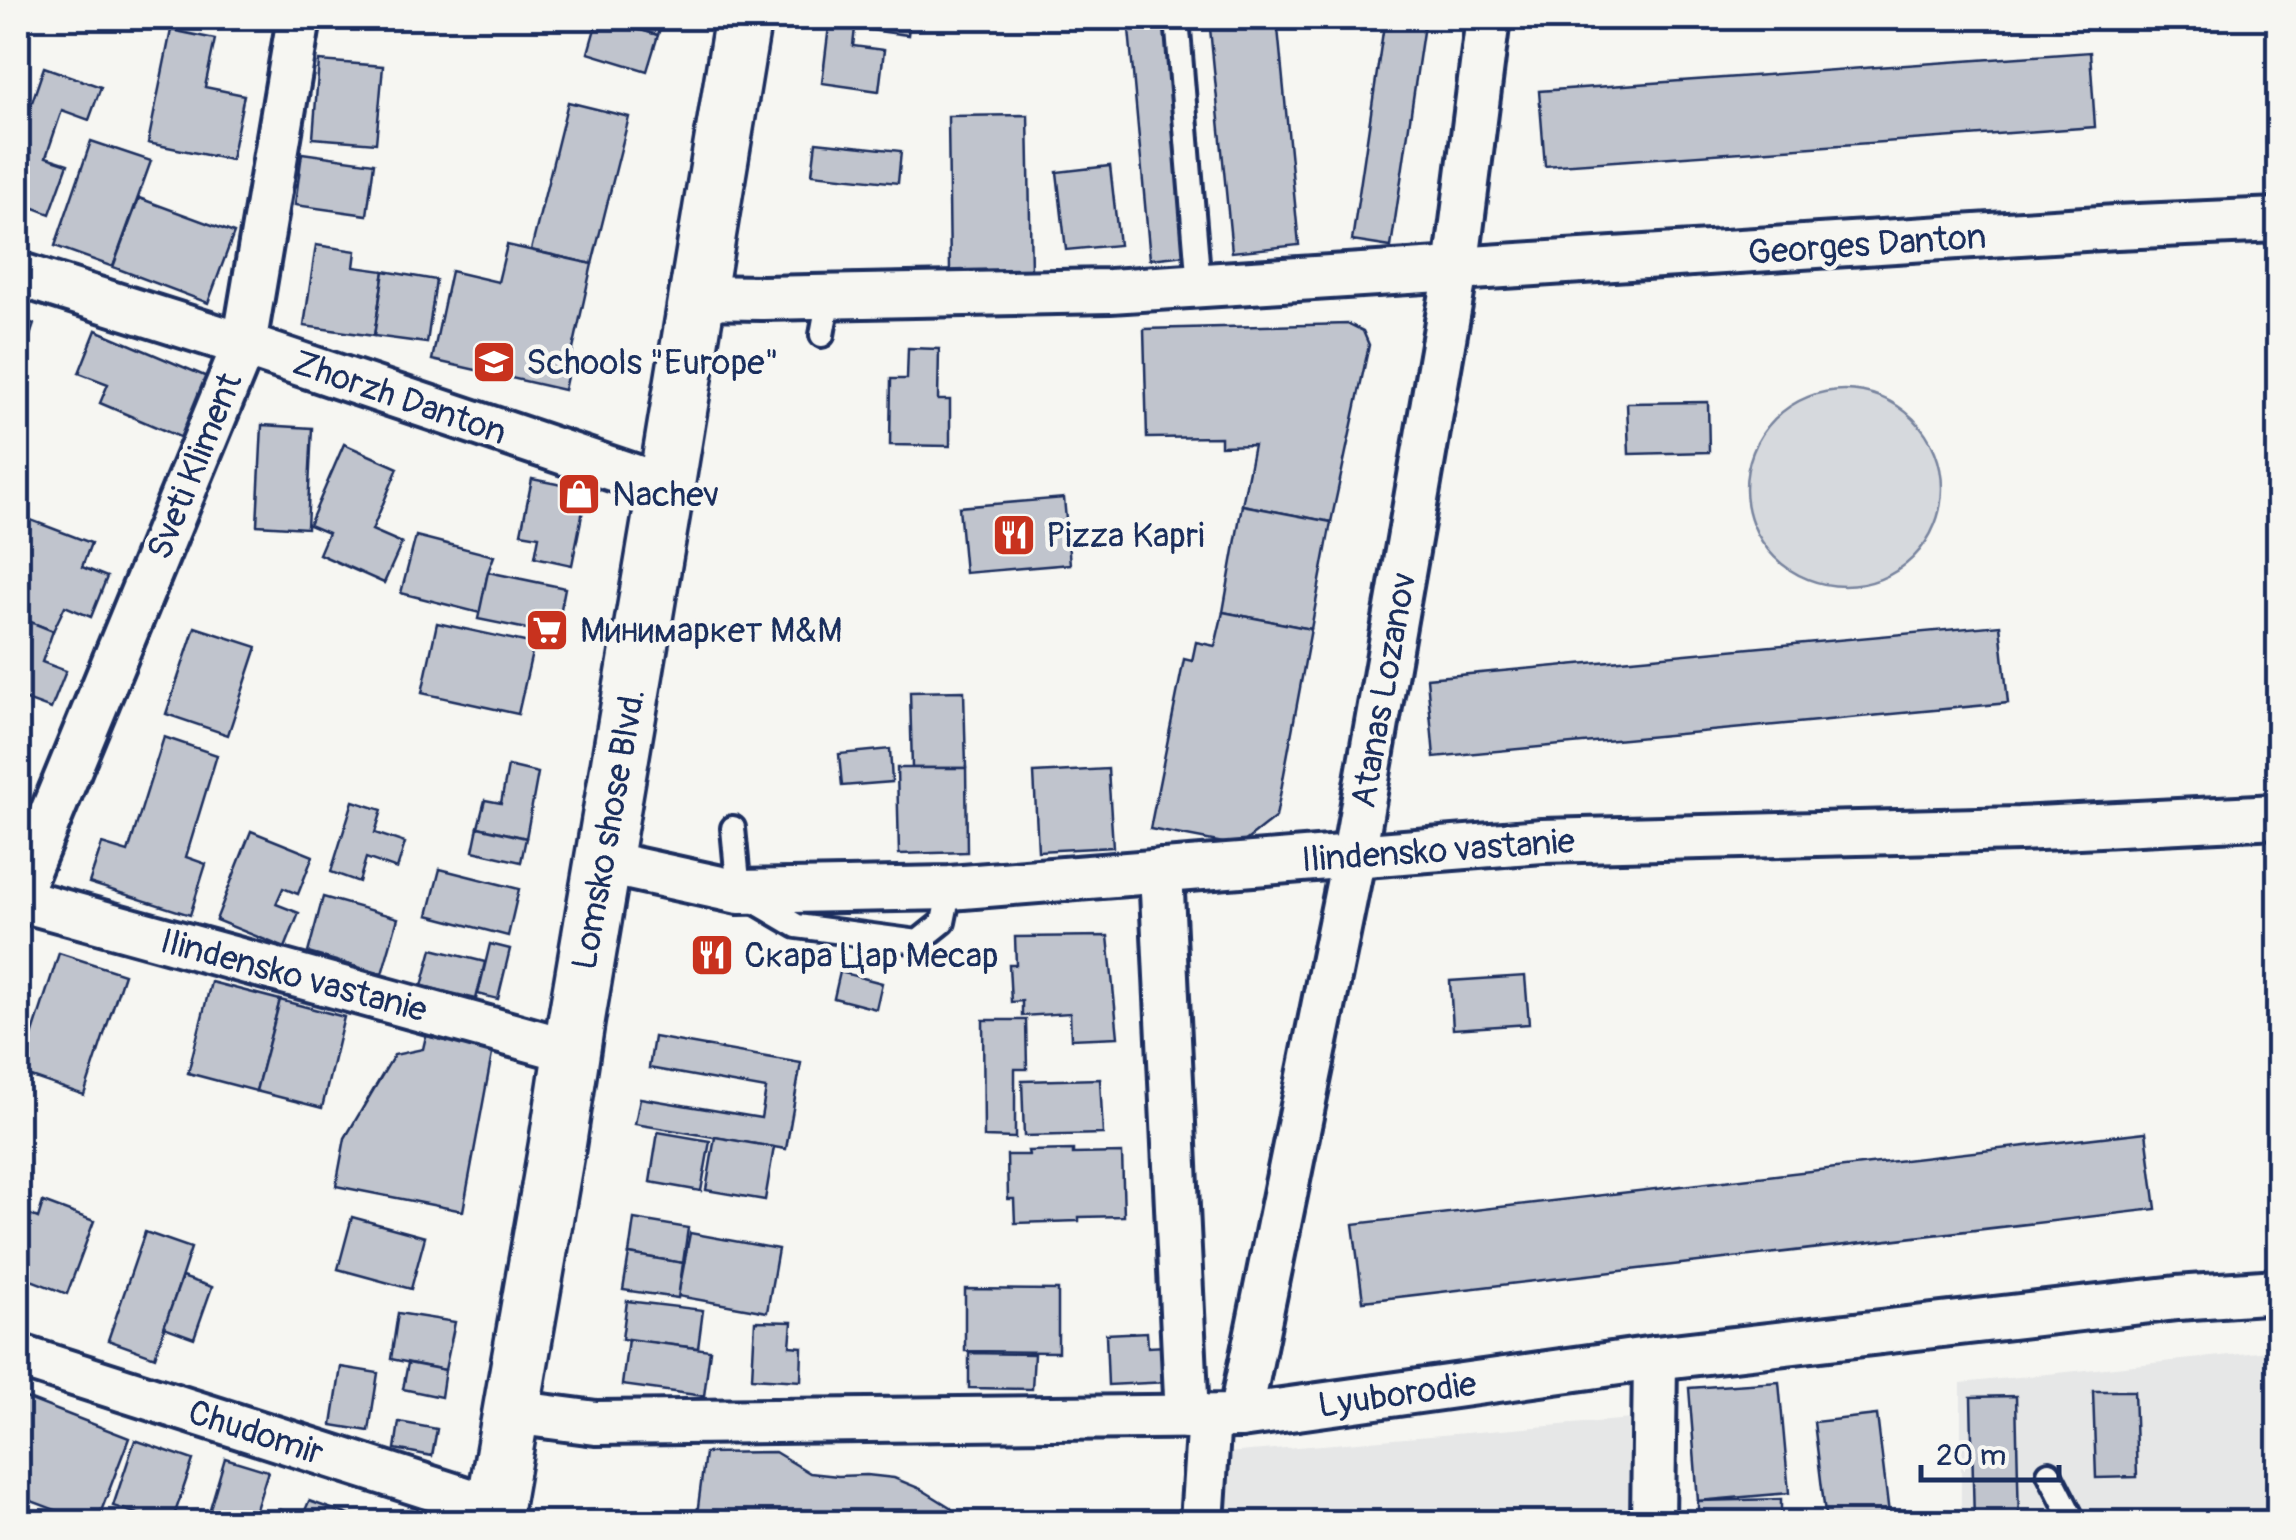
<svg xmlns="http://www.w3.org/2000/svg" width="2296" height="1540" font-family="Pangolin,sans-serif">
<rect width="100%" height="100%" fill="#f6f6f2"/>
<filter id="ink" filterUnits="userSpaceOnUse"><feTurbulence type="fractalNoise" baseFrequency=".01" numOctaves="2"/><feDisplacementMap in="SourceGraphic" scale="20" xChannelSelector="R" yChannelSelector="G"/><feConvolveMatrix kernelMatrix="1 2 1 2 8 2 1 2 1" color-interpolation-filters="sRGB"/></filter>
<g filter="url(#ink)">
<!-- built -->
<g fill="#e6e7e7">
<polygon points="2278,1350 2278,1522 1961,1522 1961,1383"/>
<polygon points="1631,1419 1630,1522 1224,1522 1227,1453"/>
</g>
<!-- green -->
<circle fill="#d6d9dd" stroke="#78849e" stroke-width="2.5" cx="1844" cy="488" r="98"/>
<!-- building -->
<g fill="#c0c4cd" stroke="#1b2f5e" stroke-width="2.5">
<polygon points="598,18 658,35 647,71 588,53"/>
<polygon points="601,18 663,18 658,35"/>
<polygon points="830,18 910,18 908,35 855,28 853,46 884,50 879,91 822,83"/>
<polygon points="1128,18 1165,18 1187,255 1150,259"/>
<polygon points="1209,18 1277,18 1299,245 1232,252"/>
<polygon points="1385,18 1425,18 1391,247 1352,241"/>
<polygon points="171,30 215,39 205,87 244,95 231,160 148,143"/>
<polygon points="2090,52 2095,127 1545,166 1539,91"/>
<polygon points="319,61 383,66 376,143 313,138"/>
<polygon points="44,67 101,87 89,120 62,110 46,157 68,164 50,214 21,203 32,172 18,167 18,143"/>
<polygon points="568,102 629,117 592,264 531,250"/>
<polygon points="1028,115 1031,272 950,272 948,116"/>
<polygon points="91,141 151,161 113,267 55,246"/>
<polygon points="816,142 901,151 898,183 812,174"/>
<polygon points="302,153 374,163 367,215 295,205"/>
<polygon points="1110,166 1119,245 1066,250 1057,172"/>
<polygon points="139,198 234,233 208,303 113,267"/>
<polygon points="316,245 356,251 354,267 384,271 374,336 304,326"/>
<polygon points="507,245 592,264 564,390 432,360 451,271 498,282"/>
<polygon points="384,271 436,280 427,343 374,336"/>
<polygon points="18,318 34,324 18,372"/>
<polygon points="1349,324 1363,331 1369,345 1331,522 1242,505 1254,445 1221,446 1221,437 1147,438 1144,329"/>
<polygon points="96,330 207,377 182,438 100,403 108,384 79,373"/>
<polygon points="908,348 939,349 938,400 950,400 950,446 890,445 891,379 907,379"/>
<polygon points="1708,402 1709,452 1629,454 1627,403"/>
<polygon points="262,425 312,428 307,528 257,525"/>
<polygon points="344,444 398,468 372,530 402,543 384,583 319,554 328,533 309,525"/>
<polygon points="532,479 587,490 572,565 535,557 539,536 521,533"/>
<polygon points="1064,498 1070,564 965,573 959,507"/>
<polygon points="1242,505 1331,522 1311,629 1223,612"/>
<polygon points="28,519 91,543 82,567 107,577 91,617 65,606 53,631 18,617 18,546"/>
<polygon points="416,536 494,556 488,572 480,613 401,593"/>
<polygon points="488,572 565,588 556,635 478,619"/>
<polygon points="1223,612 1311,629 1276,817 1239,846 1150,829 1184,659 1192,661 1196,642 1215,646"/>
<polygon points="18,617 53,631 42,662 66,671 51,709 24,699 18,714"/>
<polygon points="437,623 534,644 518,714 422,693"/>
<polygon points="2000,625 2008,703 1434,757 1427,678"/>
<polygon points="195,627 257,647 228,735 166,714"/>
<polygon points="964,691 966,768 912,768 910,692"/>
<polygon points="164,737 217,755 186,857 206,864 190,915 89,883 102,844 128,852"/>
<polygon points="890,749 892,782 842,786 839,754"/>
<polygon points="508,766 538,773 526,838 478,827 485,800 501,803"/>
<polygon points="897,768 966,768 967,852 899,854"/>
<polygon points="1108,769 1113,847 1038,851 1034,773"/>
<polygon points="353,801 382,810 375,833 405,843 397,869 366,858 359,882 331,872"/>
<polygon points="478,827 526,838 521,862 473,851"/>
<polygon points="251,831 313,856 298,894 283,888 276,904 299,913 285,948 216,920"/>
<polygon points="440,869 519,889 508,936 428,915"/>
<polygon points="323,897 398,918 382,974 308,953"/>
<polygon points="1108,936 1118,1037 1071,1039 1070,1013 1022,1016 1022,1001 1011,1002 1009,965 1016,965 1015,937"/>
<polygon points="490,944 510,949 498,999 478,994"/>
<polygon points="432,949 485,962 476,999 422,986"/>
<polygon points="59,953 124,974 84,1095 20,1073"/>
<polygon points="840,972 882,983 876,1009 834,998"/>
<polygon points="1525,976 1529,1024 1453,1029 1450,981"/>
<polygon points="211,982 280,1000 256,1091 188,1073"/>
<polygon points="280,1000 344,1017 322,1108 256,1091"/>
<polygon points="983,1020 1026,1020 1027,1069 1015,1069 1015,1138 984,1137"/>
<polygon points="426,1036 493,1049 463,1211 336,1186 345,1138 394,1055 423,1049"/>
<polygon points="654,1037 801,1063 786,1149 635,1124 640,1098 761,1118 766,1089 649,1068"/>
<polygon points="1100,1079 1103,1134 1024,1136 1022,1081"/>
<polygon points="658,1132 710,1141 701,1191 650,1182"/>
<polygon points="2146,1132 2156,1209 1363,1301 1353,1224"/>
<polygon points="715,1137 774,1147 765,1200 706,1190"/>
<polygon points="1073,1150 1073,1154 1122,1153 1124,1216 1079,1217 1079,1221 1015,1223 1014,1199 1008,1199 1007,1155 1029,1155 1028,1151"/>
<polygon points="43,1202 94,1221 67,1294 18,1275 18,1210 38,1218"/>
<polygon points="352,1217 425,1237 411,1289 338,1269"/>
<polygon points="634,1219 688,1228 683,1263 629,1254"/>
<polygon points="145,1232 191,1248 155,1357 108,1340"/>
<polygon points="690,1233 778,1249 767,1312 678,1296"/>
<polygon points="629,1254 683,1263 678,1298 623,1290"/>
<polygon points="182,1277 212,1287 194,1338 164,1327"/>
<polygon points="965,1289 1058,1290 1058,1352 965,1351"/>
<polygon points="627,1301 703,1310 698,1348 622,1339"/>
<polygon points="398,1313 455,1322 445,1370 391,1359"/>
<polygon points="755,1321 792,1322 790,1346 802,1347 801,1381 752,1378"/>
<polygon points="1147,1332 1148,1347 1166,1346 1168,1382 1108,1385 1106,1334"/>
<polygon points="628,1339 710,1350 704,1396 622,1385"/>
<polygon points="969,1353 1034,1354 1032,1389 969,1388"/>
<polygon points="408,1363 445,1370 441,1397 403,1389"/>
<polygon points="341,1367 378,1373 369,1431 332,1425"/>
<polygon points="1779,1382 1789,1493 1698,1501 1689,1388"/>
<polygon points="2093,1391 2134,1391 2137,1477 2096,1478"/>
<polygon points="18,1395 129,1438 97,1522 87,1522 18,1496"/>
<polygon points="2016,1396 2019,1522 1974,1522 1971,1397"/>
<polygon points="1877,1415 1890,1522 1826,1522 1814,1422"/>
<polygon points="399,1422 437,1429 432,1456 395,1449"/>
<polygon points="135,1440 193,1460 172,1522 162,1522 113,1506"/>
<polygon points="775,1452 810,1473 838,1476 867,1475 894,1478 921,1489 950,1507 962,1522 696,1522 705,1453"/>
<polygon points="225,1458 268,1471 252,1522 206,1522"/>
<polygon points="1781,1499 1781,1522 1698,1522 1698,1501"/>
<polygon points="309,1501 369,1522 278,1522 281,1510 302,1518"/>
</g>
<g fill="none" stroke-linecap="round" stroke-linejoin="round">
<!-- service casing -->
<g stroke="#1b2f5e" stroke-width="30">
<g id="service">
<polyline points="1177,18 1199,286"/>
<polyline points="822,335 829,297"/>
<polyline points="733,828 739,892 797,926 918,942 943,922 950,888"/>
<polyline points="2049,1473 2074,1522"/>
</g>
</g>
<!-- minor casing -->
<g stroke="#1b2f5e" stroke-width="50">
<g id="minor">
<polyline points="18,274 244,345 666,487"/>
<polyline points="696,297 762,298 1110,291 2116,227 2278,220"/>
<polyline points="602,862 739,892 950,888 1542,841 2019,829 2278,816"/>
<polyline points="1161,871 1187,1417"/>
<polyline points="18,895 244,345 299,18"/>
<polyline points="18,899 571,1051"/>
<polyline points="18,1356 494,1508"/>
<polyline points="512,1412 596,1423 1240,1416 1655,1358 2177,1298 2278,1291"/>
<polyline points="1240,1416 1354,855 1456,270 1488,18"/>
<polyline points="1202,1522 1209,1417"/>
<polyline points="1653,1522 1655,1358"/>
</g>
</g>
<!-- primary casing -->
<g stroke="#1b2f5e" stroke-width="62">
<polyline id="primary" points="492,1522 557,1147 576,1022 666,487 743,18"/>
</g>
<!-- service -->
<use href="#service" stroke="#f6f6f2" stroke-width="22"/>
<!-- minor -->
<use href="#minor" stroke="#f6f6f2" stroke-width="42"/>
<!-- primary -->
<use href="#primary" stroke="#f6f6f2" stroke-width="55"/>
</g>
</g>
<!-- icons -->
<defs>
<g id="school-square" transform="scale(2.25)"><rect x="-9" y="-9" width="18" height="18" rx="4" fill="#c8321e" stroke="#f6f6f2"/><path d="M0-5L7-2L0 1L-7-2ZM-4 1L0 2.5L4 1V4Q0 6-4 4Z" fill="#fff"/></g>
<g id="shop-square" transform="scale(2.25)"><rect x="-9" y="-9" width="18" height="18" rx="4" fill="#c8321e" stroke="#f6f6f2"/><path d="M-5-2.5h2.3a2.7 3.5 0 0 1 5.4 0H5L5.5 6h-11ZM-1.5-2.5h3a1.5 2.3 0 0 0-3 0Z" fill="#fff"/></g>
<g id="restaurant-square" transform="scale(2.25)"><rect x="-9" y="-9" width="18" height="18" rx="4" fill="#c8321e" stroke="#f6f6f2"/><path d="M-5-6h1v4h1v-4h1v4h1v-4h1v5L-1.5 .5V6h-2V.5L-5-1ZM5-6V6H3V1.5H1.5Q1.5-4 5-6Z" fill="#fff"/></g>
<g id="supermarket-square" transform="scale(2.25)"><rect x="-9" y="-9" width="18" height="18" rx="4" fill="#c8321e" stroke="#f6f6f2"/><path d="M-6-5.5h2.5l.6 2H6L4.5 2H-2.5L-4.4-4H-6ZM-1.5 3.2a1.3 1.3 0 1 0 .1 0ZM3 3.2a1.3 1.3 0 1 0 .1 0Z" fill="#fff"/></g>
</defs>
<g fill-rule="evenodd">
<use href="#school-square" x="494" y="362"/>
<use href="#shop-square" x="579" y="494"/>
<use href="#restaurant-square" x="1014" y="535"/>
<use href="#supermarket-square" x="547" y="630"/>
<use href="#restaurant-square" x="712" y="955"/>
</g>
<g text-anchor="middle" stroke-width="9" stroke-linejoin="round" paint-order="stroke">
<!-- street labels -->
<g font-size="35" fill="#1b2f5e" stroke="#f6f6f2">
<text transform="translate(1867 244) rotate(-4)" y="12">Georges Danton</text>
<text transform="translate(400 397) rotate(19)" y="12">Zhorzh Danton</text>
<text transform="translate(194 466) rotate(-68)" y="12">Sveti Kliment</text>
<text transform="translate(1383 690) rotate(-80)" y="12">Atanas Lozanov</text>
<text transform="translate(608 829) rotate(-80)" y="12">Lomsko shose Blvd.</text>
<text transform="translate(1438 850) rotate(-4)" y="12">Ilindensko vastanie</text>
<text transform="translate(294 975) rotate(15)" y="12">Ilindensko vastanie</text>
<text transform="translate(1397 1394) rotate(-8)" y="12">Lyuborodie</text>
<text transform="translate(256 1432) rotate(18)" y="12">Chudomir</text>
</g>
<!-- poi labels -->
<g font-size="35" fill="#1b2f5e" stroke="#f6f6f2" text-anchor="start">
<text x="526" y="374">Schools "Europe"</text>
<text x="612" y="506">Nachev</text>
<text x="1046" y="547">Pizza Kapri</text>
<text x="580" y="642">Минимаркет М&amp;М</text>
<text x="744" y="967">Скара Цар Месар</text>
</g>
</g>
<!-- margin -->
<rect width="2296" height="1540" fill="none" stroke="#f6f6f2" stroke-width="60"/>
<rect x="30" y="30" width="2236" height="1480" fill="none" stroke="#1b2f5e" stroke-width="4" filter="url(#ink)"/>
<!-- scale -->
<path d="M1921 1465v15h138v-15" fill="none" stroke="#1b2f5e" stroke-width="5"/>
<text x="1936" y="1465" font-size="30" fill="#1b2f5e" stroke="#f6f6f2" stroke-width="8" paint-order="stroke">20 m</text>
</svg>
